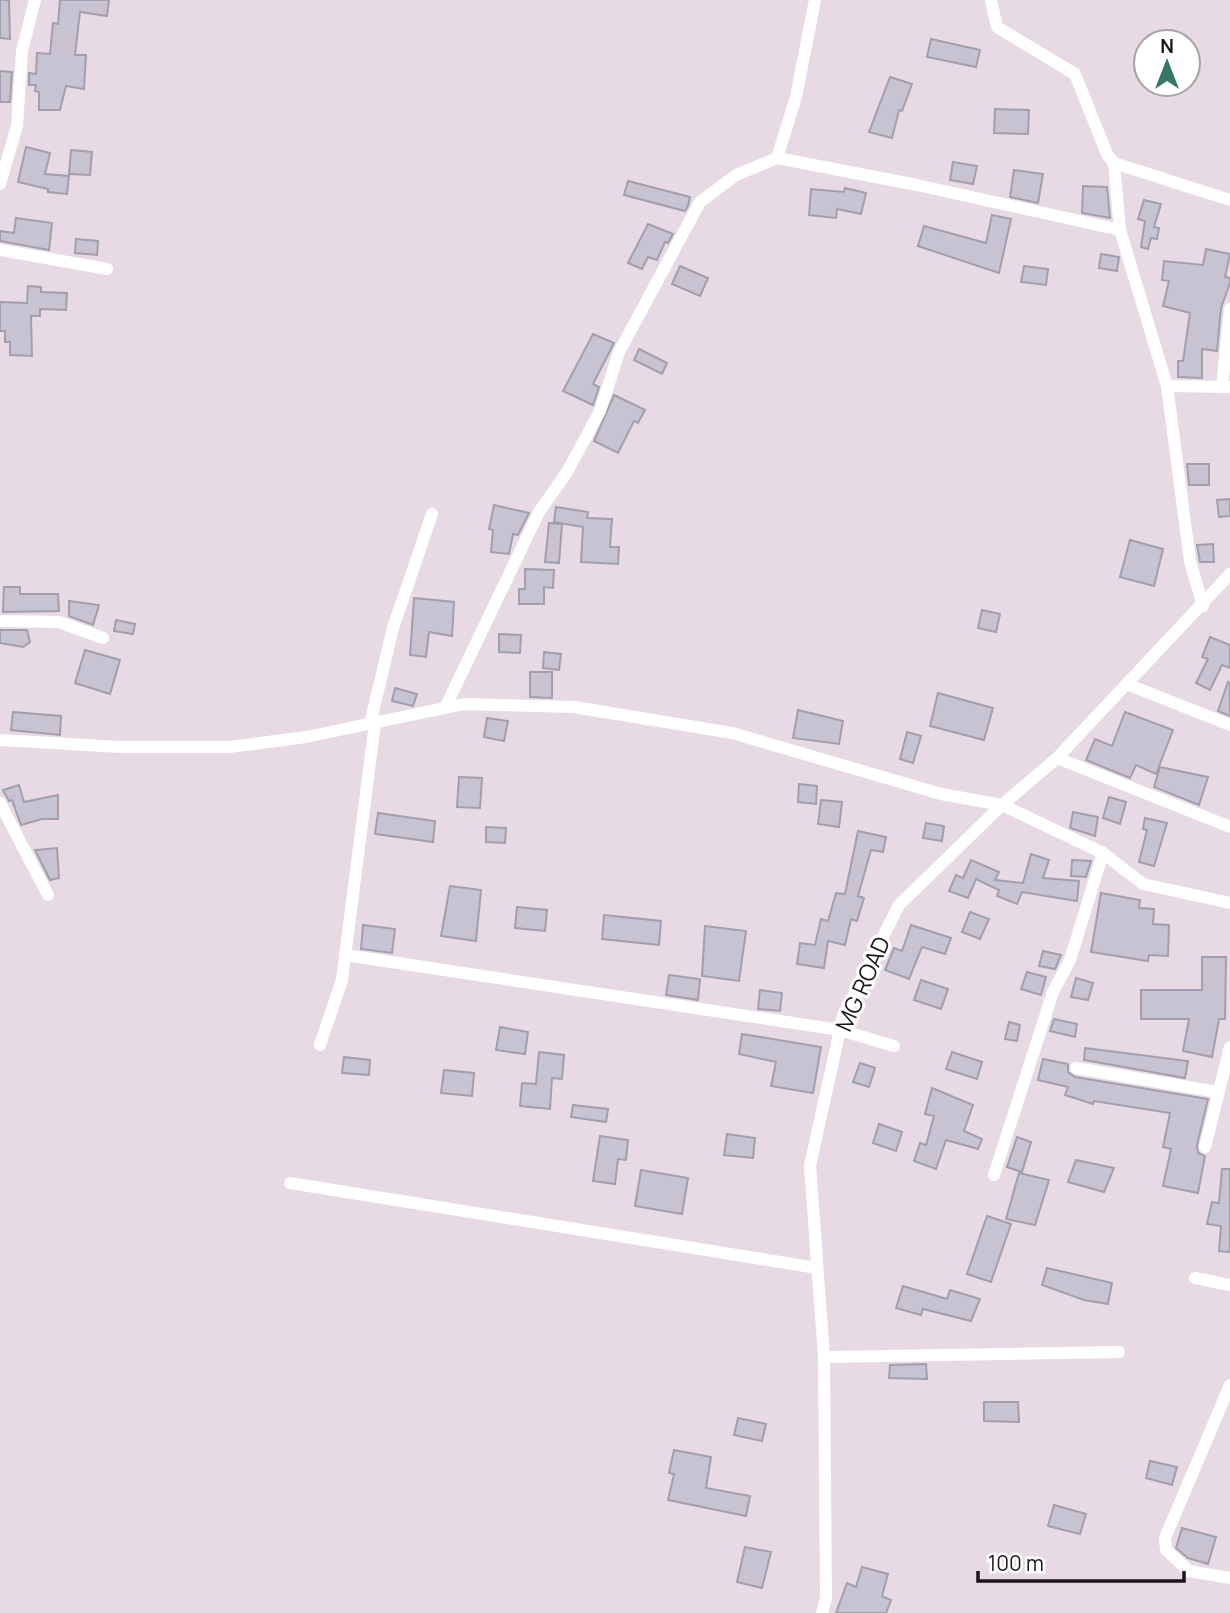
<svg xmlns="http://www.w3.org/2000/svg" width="1230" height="1613" font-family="Manrope,sans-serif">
<rect width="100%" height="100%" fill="#e7dae5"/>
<!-- building -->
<g fill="#c8c3d2" stroke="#a29eac" stroke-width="2">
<polygon points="0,0 9,0 10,39 0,38"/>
<polygon points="60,0 109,0 107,16 80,12 75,55 86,55 84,89 66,86 60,110 39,110 39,92 35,91 36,85 29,85 29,73 36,74 37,53 50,54 53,23 58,24"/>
<polygon points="931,39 980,50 976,67 927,57"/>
<polygon points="0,71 12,72 10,102 0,102"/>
<polygon points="890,77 912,84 902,111 899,110 892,138 869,132"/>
<polygon points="995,109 1029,110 1028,134 994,133"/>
<polygon points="26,147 50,153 45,174 69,176 67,194 48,192 48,189 18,182"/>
<polygon points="71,150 92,152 90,175 69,174"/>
<polygon points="953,162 977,166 973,184 950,180"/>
<polygon points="1014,170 1043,174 1038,203 1010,197"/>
<polygon points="628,181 690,197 688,206 685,211 624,195"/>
<polygon points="1083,186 1107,187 1110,218 1082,213"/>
<polygon points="845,188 866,193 861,214 837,209 836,218 809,215 811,189 844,192"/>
<polygon points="1144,200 1161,204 1154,227 1159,228 1157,239 1151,238 1148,249 1141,247 1145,221 1138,219"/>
<polygon points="992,215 1011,219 999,273 918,246 924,226 986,243"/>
<polygon points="16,218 52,223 49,250 0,241 0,231 14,233"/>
<polygon points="648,224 673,234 668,243 665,242 657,260 648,257 642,269 628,263"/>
<polygon points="76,239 98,241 97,255 75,253"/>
<polygon points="1206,249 1230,254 1225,277 1230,278 1230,283 1221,308 1217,351 1202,349 1202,378 1178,377 1178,361 1183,361 1190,313 1163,306 1169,281 1162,280 1164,261 1203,265"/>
<polygon points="1101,254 1119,257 1117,271 1099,268"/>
<polygon points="680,266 708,278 700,296 672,284"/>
<polygon points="1024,266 1048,269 1046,285 1021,282"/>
<polygon points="28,286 41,287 41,292 67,293 66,310 40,309 40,316 31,316 32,356 10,355 10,342 5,342 5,331 0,331 0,302 27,303"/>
<polygon points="593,334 614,343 593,384 599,387 593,405 563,391"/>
<polygon points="639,349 667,363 662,374 634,360"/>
<polygon points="614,395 645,410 638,423 634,421 618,453 594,441"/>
<polygon points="1187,464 1209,464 1209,485 1189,485"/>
<polygon points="1230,499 1230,516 1219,517 1217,500"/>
<polygon points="494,505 529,513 518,535 513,534 509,554 491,552 493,530 489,529"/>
<polygon points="556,507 588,512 587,518 612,519 610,547 619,547 618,564 581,562 583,527 554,522"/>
<polygon points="549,523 562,524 559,563 545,562"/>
<polygon points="1130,540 1163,549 1154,586 1120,577"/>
<polygon points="1213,544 1214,562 1200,562 1197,545"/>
<polygon points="525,569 554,570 553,588 544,587 544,604 519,604 519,589 525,589"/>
<polygon points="4,587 20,587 20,594 58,594 59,611 3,612"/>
<polygon points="414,598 454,602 452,636 429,632 426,657 410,655"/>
<polygon points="69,601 99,605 93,625 69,616"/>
<polygon points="982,610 1000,614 996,632 978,628"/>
<polygon points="116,620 135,624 133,634 114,631"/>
<polygon points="0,630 27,630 30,642 23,647 0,643"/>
<polygon points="499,634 521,635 520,653 499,652"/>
<polygon points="1210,637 1230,645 1230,668 1222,665 1210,690 1196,683 1208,659 1202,657"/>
<polygon points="85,650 120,660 110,694 75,683"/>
<polygon points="544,652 561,654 559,670 543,668"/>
<polygon points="530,672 552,672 552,698 530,697"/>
<polygon points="1228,682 1230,683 1230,716 1218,711"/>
<polygon points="395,688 417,694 413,706 392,701"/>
<polygon points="938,693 993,708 984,740 930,726"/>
<polygon points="798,710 843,721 839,744 793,738"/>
<polygon points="13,712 61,716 60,735 11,730"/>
<polygon points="1125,712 1173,730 1156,774 1136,765 1130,778 1086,760 1095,739 1112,746"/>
<polygon points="487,718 508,721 504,741 484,737"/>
<polygon points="907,732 921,736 913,763 900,759"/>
<polygon points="1160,767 1208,777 1199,805 1154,787"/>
<polygon points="459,777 482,778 480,808 457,807"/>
<polygon points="799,784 817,786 816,804 798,802"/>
<polygon points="19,785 24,802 58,795 58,819 42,819 21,825 12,800 9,801 3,790"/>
<polygon points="1109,797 1126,802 1120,824 1103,818"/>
<polygon points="821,800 842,802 839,827 818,824"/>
<polygon points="1073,812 1098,817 1095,836 1070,828"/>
<polygon points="378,813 435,821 433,842 375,834"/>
<polygon points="1145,818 1167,823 1154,866 1139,862 1147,830 1143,829"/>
<polygon points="926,823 944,826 942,841 923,838"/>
<polygon points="486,827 506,828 505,843 486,842"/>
<polygon points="858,831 886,837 883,852 871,850 858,896 864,898 857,921 851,919 845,945 828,941 824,968 797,964 800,943 815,945 821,919 828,921 836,893 845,894"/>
<polygon points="57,848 59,878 50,880 35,850"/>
<polygon points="1031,854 1049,860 1043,878 1079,881 1077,901 1022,892 1017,904 997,896 999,890 976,879 968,898 949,891 956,875 963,878 971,860 999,872 995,880 1023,883"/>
<polygon points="1072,860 1091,861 1086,877 1071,876"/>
<polygon points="450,886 481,890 476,941 441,936"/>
<polygon points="1101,893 1140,900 1139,908 1154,909 1153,924 1169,925 1168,956 1149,955 1148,961 1091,952"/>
<polygon points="517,907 547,910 545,931 515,928"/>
<polygon points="970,912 989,919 980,939 962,932"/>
<polygon points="604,915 661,921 659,945 602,939"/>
<polygon points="363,925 395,929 392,953 361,949"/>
<polygon points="911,925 951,938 945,954 922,947 909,979 885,970 894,948 902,951"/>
<polygon points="705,926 746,931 739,981 702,976"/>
<polygon points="1043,951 1061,955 1055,969 1039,966"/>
<polygon points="1202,957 1226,957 1225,1019 1219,1019 1212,1057 1183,1051 1189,1019 1141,1019 1141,990 1202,990"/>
<polygon points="1027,972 1046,977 1041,995 1021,989"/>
<polygon points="669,975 700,979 698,1000 666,995"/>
<polygon points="1076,978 1093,983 1088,1000 1071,997"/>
<polygon points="921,980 948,989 941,1009 914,1000"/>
<polygon points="760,990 782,993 780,1011 758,1009"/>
<polygon points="1054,1019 1077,1024 1075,1037 1050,1031"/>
<polygon points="1009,1022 1020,1025 1017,1041 1005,1039"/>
<polygon points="500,1027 528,1032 525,1054 496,1050"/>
<polygon points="742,1034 821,1047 813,1093 771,1086 776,1062 739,1054"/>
<polygon points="1085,1048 1188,1061 1185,1078 1084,1060"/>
<polygon points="539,1052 564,1055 562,1079 552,1078 550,1109 520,1106 522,1083 536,1084"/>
<polygon points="952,1052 982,1062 977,1079 946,1069"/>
<polygon points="344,1057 370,1060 369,1075 342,1073"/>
<polygon points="1043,1059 1068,1064 1068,1072 1075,1077 1208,1099 1197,1145 1198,1153 1205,1156 1198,1193 1163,1186 1171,1149 1163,1147 1170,1113 1094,1101 1093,1104 1065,1095 1068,1087 1038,1080"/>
<polygon points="860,1063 875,1068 869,1087 853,1082"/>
<polygon points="444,1070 474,1073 472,1096 441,1093"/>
<polygon points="932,1088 973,1105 964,1131 982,1139 978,1149 946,1140 936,1169 914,1161 920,1143 926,1145 934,1116 925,1114"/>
<polygon points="573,1105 608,1109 606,1122 571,1117"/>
<polygon points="879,1124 902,1132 896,1151 873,1143"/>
<polygon points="727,1134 755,1138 753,1158 724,1155"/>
<polygon points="600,1136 628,1140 626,1160 618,1159 615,1184 593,1181"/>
<polygon points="1017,1137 1031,1142 1022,1172 1007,1167"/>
<polygon points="1076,1160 1114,1168 1104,1192 1068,1182"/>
<polygon points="1222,1169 1230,1169 1230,1252 1219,1251 1221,1226 1207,1224 1212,1202 1219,1203"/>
<polygon points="641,1170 688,1178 682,1214 635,1206"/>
<polygon points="1019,1173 1049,1180 1035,1225 1006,1219"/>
<polygon points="987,1216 1011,1224 991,1282 967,1274"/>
<polygon points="1047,1268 1112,1283 1108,1304 1084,1300 1042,1285"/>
<polygon points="903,1286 947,1299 950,1290 980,1299 971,1321 923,1309 921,1315 896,1308"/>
<polygon points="926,1364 927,1379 889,1378 890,1365"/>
<polygon points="984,1402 1018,1402 1019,1422 984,1421"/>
<polygon points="738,1418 766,1424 762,1441 734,1435"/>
<polygon points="674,1450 711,1457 706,1488 750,1496 746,1516 668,1500 674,1474 669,1473"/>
<polygon points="1150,1461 1177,1467 1172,1485 1146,1478"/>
<polygon points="1054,1505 1086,1514 1080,1534 1048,1526"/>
<polygon points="1182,1528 1216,1537 1208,1564 1188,1558 1176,1548"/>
<polygon points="745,1547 771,1552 762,1588 737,1582"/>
<polygon points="862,1567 888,1574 882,1596 891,1600 886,1613 836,1613 847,1583 856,1587"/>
</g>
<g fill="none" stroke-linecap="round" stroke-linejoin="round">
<!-- minor -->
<g stroke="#fff" stroke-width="12">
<polyline points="991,0 997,27 1075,74 1107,154 1114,163 1120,230 1167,386 1190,561 1203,606"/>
<polyline points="777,158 796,97 815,0"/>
<polyline points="1114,163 1230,200"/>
<polyline points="0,184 17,126 22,51 35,0"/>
<polyline points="0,250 107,269"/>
<polyline points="1167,386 1230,387"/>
<polyline points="1222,386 1230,309"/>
<polyline points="0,621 59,622 103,638"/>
<polyline points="1129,685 1230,725"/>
<polyline points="445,708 539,512 567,472 600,411 619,352 700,202 736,175 777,158 917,185 1120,230"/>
<polyline points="370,724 393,628 432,514"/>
<polyline points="0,740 120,747 230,747 306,737 464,704 574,707 732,733 941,794 1002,805 1103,853 1143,884 1230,903"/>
<polyline points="1057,758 1230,827"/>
<polyline points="0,803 48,895"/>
<polyline points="345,955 840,1030 894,1046"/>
<polyline points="320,1045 342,980 375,723"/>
<polyline points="1076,1068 1218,1092"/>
<polyline points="1205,1147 1230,1047"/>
<polyline points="994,1175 1053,992 1070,960 1103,853"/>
<polyline points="290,1183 817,1268"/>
<polyline points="1195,1278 1230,1285"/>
<polyline points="824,1357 1119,1352"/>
<polyline points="1230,1385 1165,1538 1166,1550 1189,1571 1230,1578"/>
<polyline points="822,1613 826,1598 824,1357 810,1166 843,1016 899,905 1002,805 1057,758 1230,574"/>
</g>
</g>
<g text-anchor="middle" stroke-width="6" stroke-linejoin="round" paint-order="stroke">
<!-- street labels -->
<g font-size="23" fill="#1b161a" stroke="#fff">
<text transform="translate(863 984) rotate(-66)" y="8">MG ROAD</text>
</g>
</g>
<!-- north arrow -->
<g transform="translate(1167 63)"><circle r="33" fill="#ffffff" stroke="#a4a2a3" stroke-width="2"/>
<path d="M0-5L12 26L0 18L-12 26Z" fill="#357666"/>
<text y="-10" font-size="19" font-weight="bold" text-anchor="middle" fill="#1b161a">N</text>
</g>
<!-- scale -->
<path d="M978 1571v10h206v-10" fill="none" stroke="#1b161a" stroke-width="3.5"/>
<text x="988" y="1571" font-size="21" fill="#1b161a" stroke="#ffffff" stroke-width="5" paint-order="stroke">100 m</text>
</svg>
